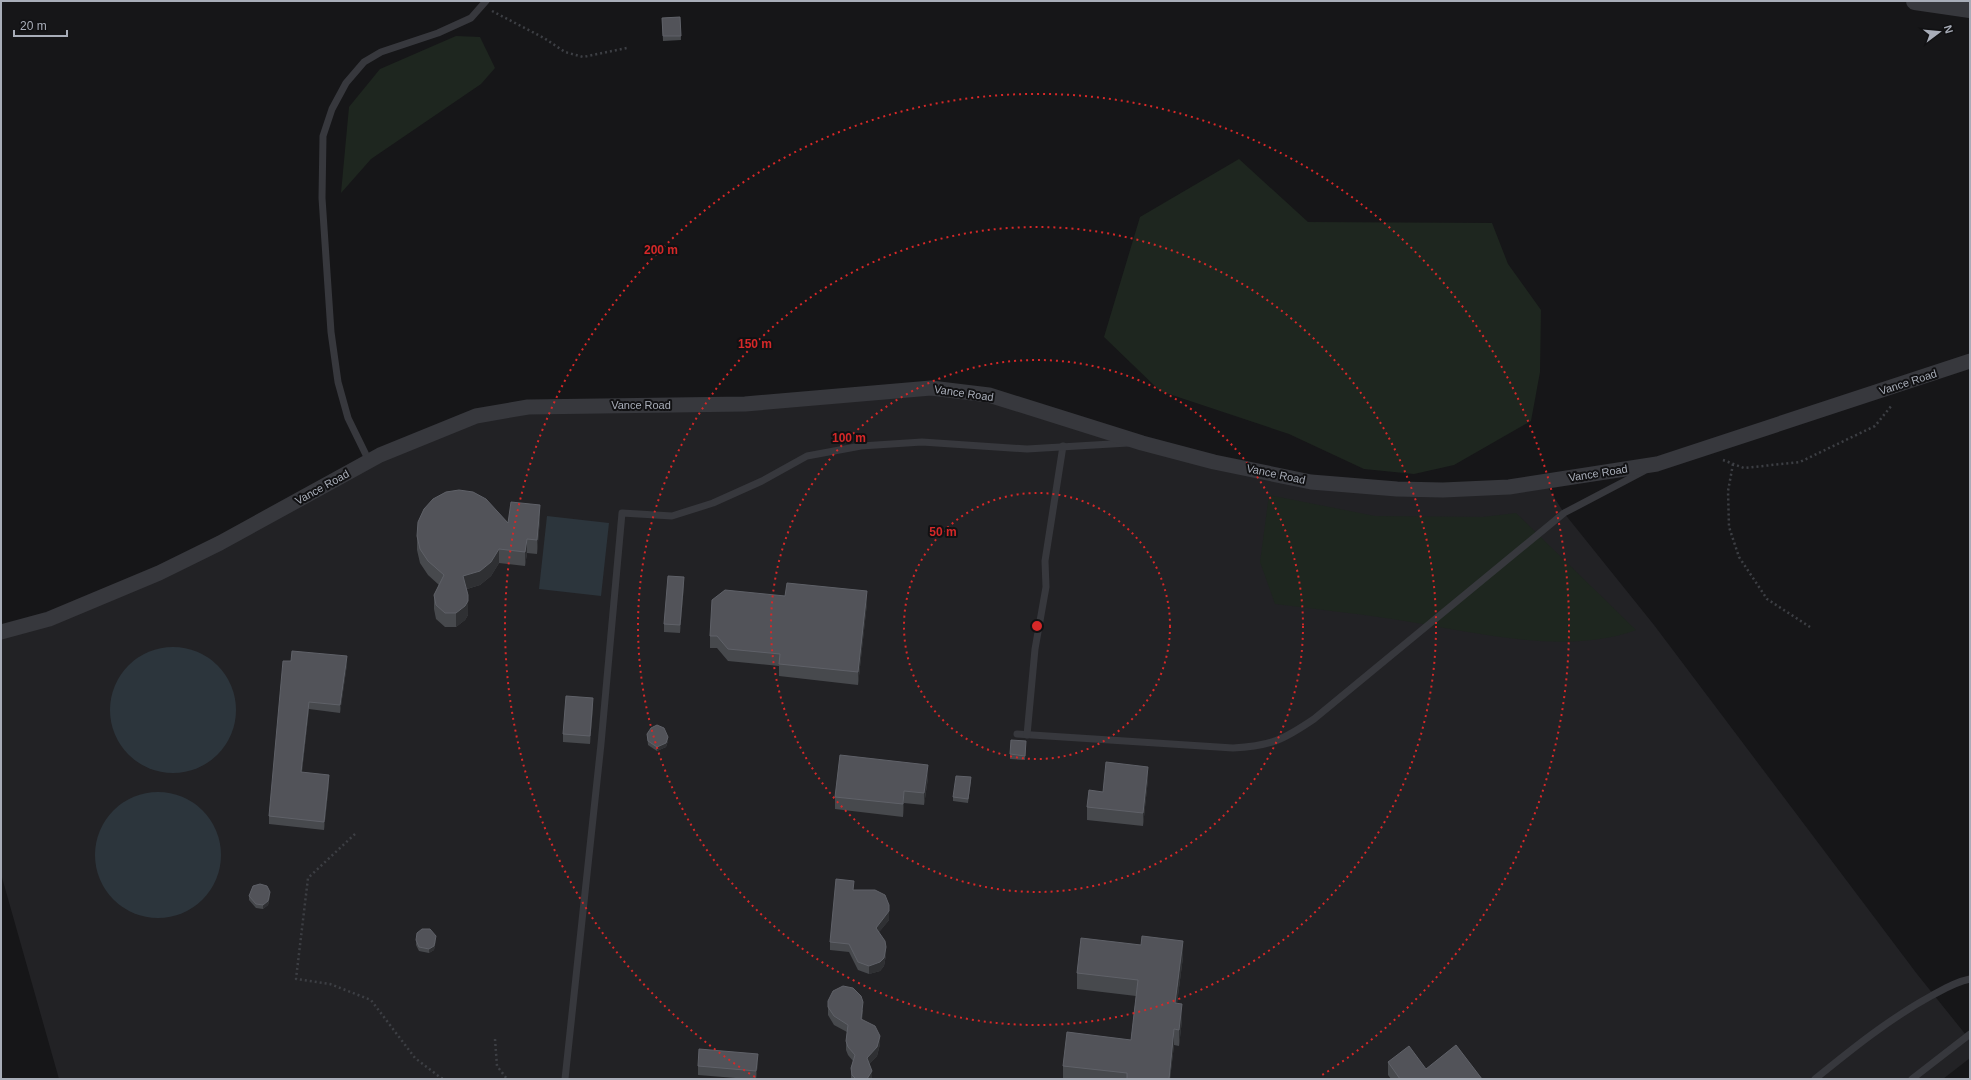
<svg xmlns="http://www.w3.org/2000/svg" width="1971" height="1080" font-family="Arial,sans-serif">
<rect width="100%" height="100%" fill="#161618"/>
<!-- built -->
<polygon fill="#222225" points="931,388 989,395 1142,443 1349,486 1544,481 1564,513 1654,625 1917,974 1970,1040 1970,1058 1943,1079 59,1079 1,874 1,632 159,573 380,455 476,416"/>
<!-- green -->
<g fill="#1e261f">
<polygon points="456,36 480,37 495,68 481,84 371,159 341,193 349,107 380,69"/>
<polygon points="1239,159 1308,222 1492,223 1508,264 1541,310 1540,372 1531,421 1454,465 1414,474 1364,469 1289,434 1160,391 1104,337 1140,217"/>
<path d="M1269,495L1375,516L1483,517L1516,513L1636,630C1562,657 1468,630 1392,619C1353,613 1314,609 1275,604L1260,562Z"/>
</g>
<!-- water -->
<g fill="#2c353c">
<polygon points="547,516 609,523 601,596 539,589"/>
<circle cx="173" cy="710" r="63"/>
<circle cx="158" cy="855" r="63"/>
</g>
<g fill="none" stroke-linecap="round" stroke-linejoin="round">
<!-- path -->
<g stroke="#3d3f44" stroke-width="2.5" stroke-dasharray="2 3" stroke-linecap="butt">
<polyline points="492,11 544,38 565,52 583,57 627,48"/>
<polyline points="1723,460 1744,468 1800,462 1875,426 1892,405"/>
<polyline points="1733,464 1728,491 1729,527 1739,557 1767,599 1810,627"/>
<polyline points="355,834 308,878 296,979 330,984 371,1000 415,1058 441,1078 445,1079"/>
<polyline points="495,1039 497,1066 507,1079"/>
</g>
<!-- service -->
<g stroke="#37383d" stroke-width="7">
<polyline points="369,461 348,418 338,382 331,332 322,198 323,136 332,109 346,83 364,62 381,52 438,33 471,18 486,1"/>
<path d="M1017,734L1233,748C1271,746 1283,740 1314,719L1564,513L1644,471"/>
<polyline points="1027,735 1035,649 1046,587 1045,561 1063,446"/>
<polyline points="565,1079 601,744 622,513 672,516 713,503 762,481 807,456 861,446 922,442 1027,449 1128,443"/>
<path d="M1815,1079C1852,1049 1889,1019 1931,996C1944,989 1955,982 1970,979"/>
<polyline points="1912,1079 1970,1034"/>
</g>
<!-- minor -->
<polyline stroke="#37383d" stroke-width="15" points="1,632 49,619 159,573 220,543 380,455 476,416 528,407 745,404 931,388 989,395 1142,443 1214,462 1311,482 1397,489 1443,490 1509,487 1657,464 1970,361"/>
<!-- tertiary -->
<polyline stroke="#37383d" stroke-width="18" points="1915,1 1970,9"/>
</g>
<!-- wall -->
<g fill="#47494d">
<polygon points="680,17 681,40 663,41 662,18"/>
<polygon points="540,519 537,554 527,553 525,566 499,563 491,576 480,585 467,589 468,609 468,615 465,620 456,627 445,627 436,619 434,609 434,595 439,585 428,575 420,563 417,550 417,536 508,523"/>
<polygon points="684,585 680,633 664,632 664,624"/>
<polygon points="785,596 867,603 858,685 779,676 779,666 728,661 717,648 710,648 710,636"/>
<polygon points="291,661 347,664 340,713 309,709 302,772 329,783 324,830 269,824 269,816"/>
<polygon points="593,707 590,744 563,742 563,734"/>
<polygon points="647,734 668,741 666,747 657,751 648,745"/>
<polygon points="1026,745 1025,760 1010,759 1010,754"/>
<polygon points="928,778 924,805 904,803 903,817 835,809 835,797"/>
<polygon points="1148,779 1143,826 1087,820 1087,807 1103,792"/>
<polygon points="971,781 968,803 953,801 953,797"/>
<polygon points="249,896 270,896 268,905 263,909 256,908 249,900"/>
<polygon points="889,914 889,920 879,932 886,955 884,966 880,971 869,974 858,970 849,952 830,950 830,942"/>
<polygon points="416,940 436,940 434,950 429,953 419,951 416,945"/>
<polygon points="1183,957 1177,1003 1182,1020 1179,1046 1174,1045 1170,1079 1063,1079 1063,1066 1131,1040 1136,996 1077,989 1077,973"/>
<polygon points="828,1001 863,1010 862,1020 880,1044 877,1056 869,1064 872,1079 851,1079 851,1068 853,1061 848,1055 846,1050 846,1041 847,1032 834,1025 828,1015"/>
<polygon points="758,1062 756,1079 748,1079 698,1075 698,1066"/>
<polygon points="1388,1062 1426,1069 1482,1079 1391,1079 1388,1075"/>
</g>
<!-- shaded-wall -->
<g fill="#2f3033">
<polygon points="540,505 540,519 537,554 537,540"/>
<polygon points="527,539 527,553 525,566 525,552"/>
<polygon points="499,549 499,563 491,576 480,585 463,590 463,576"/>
<polygon points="684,577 684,585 680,633 680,625"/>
<polygon points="867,591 867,603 858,685 858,672"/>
<polygon points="468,595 468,615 465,620 456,627 456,613"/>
<polygon points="347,656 347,664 340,713 340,705"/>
<polygon points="593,698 593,707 590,744 590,736"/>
<polygon points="309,702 309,709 301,780 301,772"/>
<polygon points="668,737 668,741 666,747 657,751 657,747"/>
<polygon points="928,765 928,778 924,805 924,793"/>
<polygon points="1148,767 1148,779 1143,826 1143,813"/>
<polygon points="329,775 329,783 324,830 324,822"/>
<polygon points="904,791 904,803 903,817 903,804"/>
<polygon points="270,892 270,896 268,905 263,909 263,905"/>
<polygon points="889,905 889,920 876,936 876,928"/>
<polygon points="436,936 436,940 434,950 429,953 429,949"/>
<polygon points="1183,941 1183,957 1175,1019 1175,1003"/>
<polygon points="886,947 886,955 884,966 880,971 869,974 869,966"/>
<polygon points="1182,1004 1182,1020 1179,1046 1179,1030"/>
<polygon points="1174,1029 1174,1045 1170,1079 1169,1079"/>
<polygon points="880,1036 880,1044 877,1056 867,1066 867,1058"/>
<polygon points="758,1054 758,1062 756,1079 756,1071"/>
<polygon points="872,1071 872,1079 867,1079"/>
</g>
<!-- building -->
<g fill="#525359" stroke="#5f6168">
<polygon points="680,17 681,36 663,36 662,18"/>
<polygon points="459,490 473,492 486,499 508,523 511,502 540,505 537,540 527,539 525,552 499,549 491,562 480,571 463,576 468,595 468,601 465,606 456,613 445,613 436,605 434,595 444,575 428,561 420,549 417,536 418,522 424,509 433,499 446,492"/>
<polygon points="668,576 684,577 680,625 664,624"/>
<polygon points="787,583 867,591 858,672 779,664 780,654 728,649 717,636 710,636 712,600 725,590 785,596"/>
<polygon points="292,651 347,656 340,705 309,702 301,772 329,775 324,822 269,816 283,661 291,661"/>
<polygon points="566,696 593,698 590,736 563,734"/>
<polygon points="657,725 664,728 668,737 666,743 657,747 648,741 647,734 651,728"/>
<polygon points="1011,740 1026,741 1025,756 1010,754"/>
<polygon points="840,755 928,765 924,793 904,791 903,804 835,797"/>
<polygon points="1106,762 1148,767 1143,813 1087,807 1089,790 1103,792"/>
<polygon points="956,776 971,777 968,799 953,797"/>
<polygon points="836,879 854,881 853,890 875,890 885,895 889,905 889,911 876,928 885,941 886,947 884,958 880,962 869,966 858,962 849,944 830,942"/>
<polygon points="260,884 267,886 270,892 268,901 263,905 256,904 249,896 253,886"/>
<polygon points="422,929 430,929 436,936 434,946 429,949 419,947 416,940 417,933"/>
<polygon points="1142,936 1183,941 1175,1003 1182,1004 1179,1030 1174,1029 1169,1079 1127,1079 1127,1073 1063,1066 1067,1032 1131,1040 1138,980 1077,973 1081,938 1141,945"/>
<polygon points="843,986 853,988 861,996 863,1002 861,1019 875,1026 880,1036 877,1047 867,1058 872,1071 867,1079 856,1079 852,1075 851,1068 855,1055 848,1047 846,1041 848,1025 834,1016 828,1007 828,1001 833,991"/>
<polygon points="1456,1045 1482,1079 1400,1079 1388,1062 1409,1046 1426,1069"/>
<polygon points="699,1049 758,1054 756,1071 698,1066"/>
</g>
<!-- distance rings -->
<g fill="none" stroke="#d62828" stroke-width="2" stroke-dasharray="2 4">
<circle cx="1037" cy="626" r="133"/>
<circle cx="1037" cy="626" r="266"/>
<circle cx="1037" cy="626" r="399"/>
<path d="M755 1077A532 532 0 1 1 1319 1077"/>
</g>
<g text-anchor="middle" stroke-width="4" stroke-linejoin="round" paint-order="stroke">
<!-- street labels -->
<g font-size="11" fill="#a8adb8" stroke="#111113">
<text transform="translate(1908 382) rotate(-18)" y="4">Vance Road</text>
<text transform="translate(964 393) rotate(8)" y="4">Vance Road</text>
<text x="641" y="409">Vance Road</text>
<text transform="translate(1598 473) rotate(-9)" y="4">Vance Road</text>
<text transform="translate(1276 474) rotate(12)" y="4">Vance Road</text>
<text transform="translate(322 487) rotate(-29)" y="4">Vance Road</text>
</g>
</g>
<circle cx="1037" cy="626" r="6" fill="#d62828" stroke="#111113" stroke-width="2"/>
<g font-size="12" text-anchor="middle" font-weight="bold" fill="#d62828" stroke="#111113" stroke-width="4" stroke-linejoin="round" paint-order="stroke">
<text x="661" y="254">200 m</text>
<text x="755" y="348">150 m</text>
<text x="849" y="442">100 m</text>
<text x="943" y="536">50 m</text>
</g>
<!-- border -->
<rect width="1971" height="1080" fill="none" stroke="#a8adb8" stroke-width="4"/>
<!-- north arrow -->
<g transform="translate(1939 32) rotate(74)" stroke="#111113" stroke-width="3" paint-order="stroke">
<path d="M0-3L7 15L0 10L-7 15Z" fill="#a8adb8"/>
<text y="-6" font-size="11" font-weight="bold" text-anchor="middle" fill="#a8adb8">N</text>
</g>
<!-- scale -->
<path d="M14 30v6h53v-6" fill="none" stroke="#a8adb8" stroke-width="2"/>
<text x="20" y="30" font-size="12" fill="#a8adb8" stroke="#111113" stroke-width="3" paint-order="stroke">20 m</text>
</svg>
